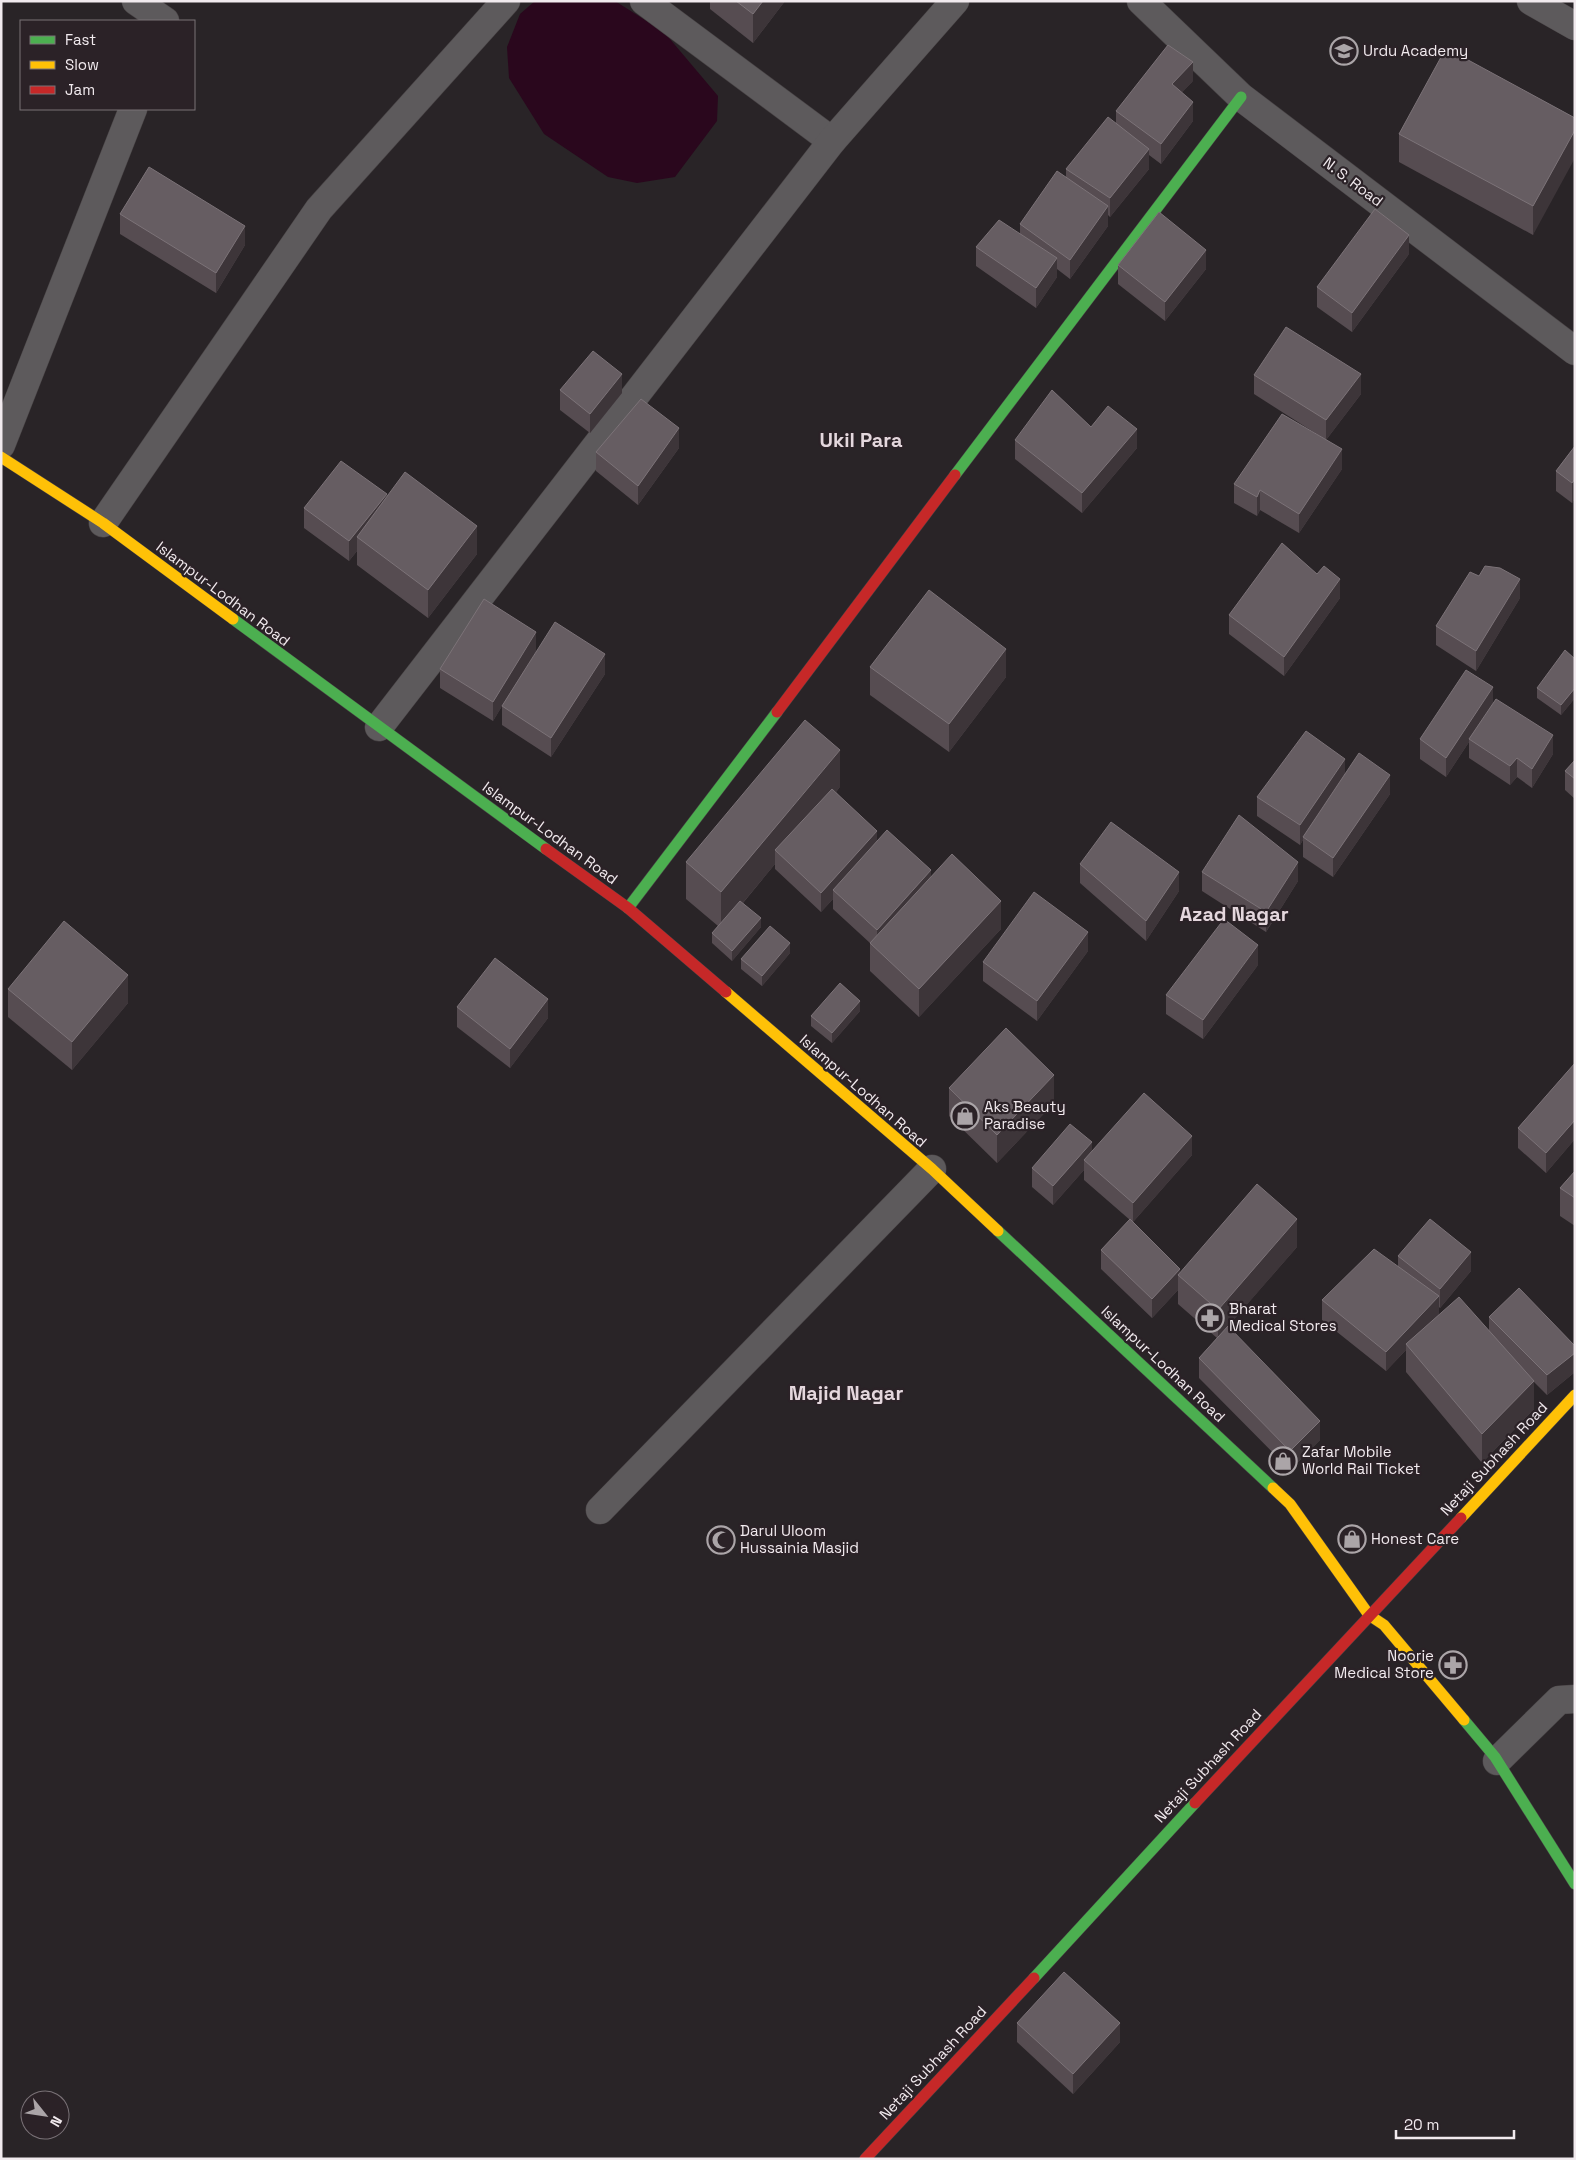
<svg xmlns="http://www.w3.org/2000/svg" width="1576" height="2160" font-family="'Space Grotesk',sans-serif">
<rect width="100%" height="100%" fill="#292427"/>
<!-- water -->
<polygon fill="#2a071d" points="535,1 615,1 664,32 718,96 717,121 675,177 637,183 608,177 544,134 509,78 507,47 520,14"/>
<g fill="none" stroke-linecap="round" stroke-linejoin="round">
<!-- street casing -->
<g stroke="#474244" stroke-width="29">
<g id="street">
<polyline points="136,1 165,21"/>
<polyline points="644,1 832,141"/>
<polyline points="1141,1 1241,97 1575,351"/>
<polyline points="1531,1 1575,26"/>
<polyline points="1,445 133,109"/>
<polyline points="103,523 319,209 506,1"/>
<polyline points="379,727 832,141 955,1"/>
<polyline points="600,1510 932,1169"/>
<polyline points="1497,1761 1559,1700 1575,1699"/>
</g>
</g>
<!-- fast casing -->
<g stroke="#474244" stroke-width="12">
<g id="fast">
<polyline points="955,475 1241,97"/>
<polyline points="233,619 546,849"/>
<polyline points="628,908 777,712"/>
<polyline points="998,1231 1273,1488"/>
<polyline points="1464,1720 1495,1757 1575,1884"/>
<polyline points="1034,1978 1195,1803"/>
</g>
</g>
<!-- slow casing -->
<g stroke="#474244" stroke-width="12">
<g id="slow">
<polyline points="1,457 103,523 233,619"/>
<polyline points="726,992 932,1169 998,1231"/>
<polyline points="1273,1488 1290,1504 1369,1615 1384,1625 1464,1720"/>
<polyline points="1461,1518 1575,1395"/>
</g>
</g>
<!-- jam casing -->
<g stroke="#474244" stroke-width="12">
<g id="jam">
<polyline points="777,712 955,475"/>
<polyline points="546,849 628,908 726,992"/>
<polyline points="1195,1803 1461,1518"/>
<polyline points="865,2159 1034,1978"/>
</g>
</g>
<!-- street -->
<use href="#street" stroke="#5d5a5c" stroke-width="28"/>
<!-- fast -->
<use href="#fast" stroke="#4caf50" stroke-width="11"/>
<!-- slow -->
<use href="#slow" stroke="#ffc107" stroke-width="11"/>
<!-- jam -->
<use href="#jam" stroke="#c62828" stroke-width="11"/>
</g>
<!-- wall -->
<g fill="#564c51">
<polygon points="710,1 785,1 753,43 710,9"/>
<polygon points="1193,81 1182,92 1193,121 1161,164 1149,155 1149,169 1110,217 1108,215 1108,226 1070,279 1057,269 1057,277 1036,308 976,266 976,247 1020,234 1020,224 1066,177 1066,169 1116,124 1116,111"/>
<polygon points="1575,118 1533,235 1399,162 1399,134"/>
<polygon points="120,214 245,245 216,293 120,234"/>
<polygon points="1409,254 1352,332 1317,307 1317,287"/>
<polygon points="1118,265 1206,269 1165,321 1118,284"/>
<polygon points="1254,375 1361,394 1326,440 1254,394"/>
<polygon points="560,390 622,393 590,433 560,410"/>
<polygon points="1091,427 1137,448 1082,513 1015,459 1015,440"/>
<polygon points="1575,446 1575,498 1572,503 1556,491 1556,471"/>
<polygon points="679,448 638,505 596,471 596,452"/>
<polygon points="1342,469 1299,533 1260,510 1257,516 1234,503 1234,484"/>
<polygon points="387,496 477,554 428,618 357,565 357,551 349,561 304,528 304,508"/>
<polygon points="1317,574 1340,598 1284,676 1229,634 1229,615"/>
<polygon points="1520,598 1476,671 1436,645 1436,626"/>
<polygon points="536,651 518,681 605,674 551,757 502,725 502,706 493,721 440,688 440,669"/>
<polygon points="1575,659 1575,698 1561,715 1537,698 1537,688"/>
<polygon points="870,667 1006,677 949,752 870,695"/>
<polygon points="1493,703 1553,754 1532,788 1517,777 1510,785 1469,758 1469,742 1446,777 1420,759 1420,739"/>
<polygon points="1575,760 1575,799 1565,790 1565,771"/>
<polygon points="1345,774 1390,794 1333,877 1303,857 1303,840 1300,845 1257,816 1257,797"/>
<polygon points="840,787 836,792 877,840 931,876 1001,929 919,1017 870,971 870,943 833,909 833,899 821,912 775,869 775,864 743,903 761,927 732,961 712,943 712,933 718,926 686,899 686,862"/>
<polygon points="1080,864 1179,891 1146,941 1080,883"/>
<polygon points="1202,872 1298,881 1266,932 1202,891"/>
<polygon points="1088,951 1037,1021 983,981 983,962"/>
<polygon points="790,953 762,986 741,969 741,959"/>
<polygon points="1258,965 1203,1039 1166,1014 1166,995"/>
<polygon points="8,989 128,1003 72,1070 8,1017"/>
<polygon points="457,1007 548,1018 510,1068 457,1027"/>
<polygon points="860,1011 832,1043 811,1026 811,1016"/>
<polygon points="1575,1063 1575,1139 1546,1173 1518,1148 1518,1128"/>
<polygon points="949,1088 1054,1103 997,1163 949,1116"/>
<polygon points="1092,1152 1192,1155 1133,1222 1180,1273 1297,1247 1228,1326 1320,1440 1290,1470 1199,1378 1199,1358 1217,1338 1178,1304 1178,1290 1152,1318 1101,1269 1101,1250 1130,1220 1084,1180 1084,1170 1053,1205 1032,1187 1032,1168"/>
<polygon points="1575,1171 1575,1226 1560,1216 1560,1188"/>
<polygon points="1398,1256 1471,1271 1440,1308 1439,1307 1439,1315 1489,1331 1489,1317 1575,1346 1575,1372 1547,1395 1534,1382 1534,1409 1482,1463 1406,1372 1406,1350 1386,1371 1322,1320 1322,1300 1398,1266"/>
<polygon points="1017,2023 1120,2042 1073,2094 1017,2042"/>
</g>
<!-- shaded-wall -->
<g fill="#3d3539">
<polygon points="763,1 785,1 753,43 753,14"/>
<polygon points="1193,62 1193,81 1172,103 1172,84"/>
<polygon points="1193,102 1193,121 1161,164 1161,144"/>
<polygon points="1575,130 1575,158 1533,235 1533,206"/>
<polygon points="1149,149 1149,169 1110,217 1110,198"/>
<polygon points="1108,206 1108,226 1070,279 1070,260"/>
<polygon points="245,226 245,245 216,293 216,273"/>
<polygon points="1409,235 1409,254 1352,332 1352,313"/>
<polygon points="1206,250 1206,269 1165,321 1165,302"/>
<polygon points="1057,258 1057,277 1036,308 1036,288"/>
<polygon points="622,374 622,393 590,433 590,414"/>
<polygon points="1361,374 1361,394 1326,440 1326,420"/>
<polygon points="679,428 679,448 638,505 638,486"/>
<polygon points="1137,429 1137,448 1082,513 1082,493"/>
<polygon points="1342,449 1342,469 1299,533 1299,514"/>
<polygon points="1575,479 1575,498 1572,503 1572,483"/>
<polygon points="1260,490 1260,510 1257,516 1257,497"/>
<polygon points="387,494 387,513 357,537 357,551 349,561 349,541"/>
<polygon points="477,526 477,554 428,618 428,590"/>
<polygon points="1340,579 1340,598 1284,676 1284,657"/>
<polygon points="1520,579 1520,598 1476,671 1476,651"/>
<polygon points="536,632 536,651 493,721 493,702"/>
<polygon points="1006,649 1006,677 949,752 949,724"/>
<polygon points="605,654 605,674 551,757 551,738"/>
<polygon points="1493,687 1493,707 1469,739 1469,742 1446,777 1446,758"/>
<polygon points="1575,688 1575,698 1561,715 1561,705"/>
<polygon points="1553,735 1553,754 1532,788 1532,769"/>
<polygon points="840,750 840,787 782,856 775,850 775,864 721,929 721,892"/>
<polygon points="1517,758 1517,777 1510,785 1510,766"/>
<polygon points="1345,759 1345,778 1303,837 1303,840 1300,845 1300,825"/>
<polygon points="1390,775 1390,794 1333,877 1333,858"/>
<polygon points="877,831 877,851 833,890 833,899 821,912 821,893"/>
<polygon points="1298,862 1298,881 1266,932 1266,912"/>
<polygon points="931,870 931,889 877,949 877,930"/>
<polygon points="1179,872 1179,891 1146,941 1146,921"/>
<polygon points="1001,901 1001,929 919,1017 919,989"/>
<polygon points="761,918 761,927 732,961 732,951"/>
<polygon points="1088,932 1088,951 1037,1021 1037,1001"/>
<polygon points="790,943 790,953 762,986 762,976"/>
<polygon points="1258,945 1258,965 1203,1039 1203,1020"/>
<polygon points="128,975 128,1003 72,1070 72,1042"/>
<polygon points="548,999 548,1018 510,1068 510,1049"/>
<polygon points="860,1001 860,1011 832,1043 832,1033"/>
<polygon points="1054,1075 1054,1103 997,1163 997,1135"/>
<polygon points="1575,1120 1575,1139 1546,1173 1546,1153"/>
<polygon points="1192,1136 1192,1155 1133,1222 1133,1203"/>
<polygon points="1092,1142 1092,1162 1084,1160 1084,1170 1053,1205 1053,1186"/>
<polygon points="1297,1219 1297,1247 1218,1338 1218,1310"/>
<polygon points="1471,1252 1471,1271 1440,1308 1440,1289"/>
<polygon points="1180,1269 1180,1277 1178,1275 1178,1290 1152,1318 1152,1299"/>
<polygon points="1439,1296 1439,1315 1406,1344 1406,1350 1386,1371 1386,1352"/>
<polygon points="1575,1353 1575,1372 1547,1395 1547,1375"/>
<polygon points="1534,1381 1534,1409 1482,1463 1482,1434"/>
<polygon points="1320,1421 1320,1440 1290,1470 1290,1451"/>
<polygon points="1120,2023 1120,2042 1073,2094 1073,2074"/>
</g>
<!-- building -->
<g fill="#665d62" stroke="#7c7378">
<polygon points="736,1 763,1 753,14"/>
<polygon points="1168,45 1193,62 1172,84 1193,102 1161,144 1116,111"/>
<polygon points="1446,48 1575,118 1575,130 1533,206 1399,134"/>
<polygon points="1108,117 1149,149 1110,198 1066,169"/>
<polygon points="149,167 245,226 216,273 120,214"/>
<polygon points="1057,171 1108,206 1070,260 1020,224"/>
<polygon points="1375,209 1409,235 1352,313 1317,287"/>
<polygon points="1159,212 1206,250 1165,302 1118,265"/>
<polygon points="999,220 1057,258 1036,288 976,247"/>
<polygon points="1286,327 1361,374 1326,420 1254,375"/>
<polygon points="593,351 622,374 590,414 560,390"/>
<polygon points="1052,390 1091,427 1108,406 1137,429 1082,493 1015,440"/>
<polygon points="641,399 679,428 638,486 596,452"/>
<polygon points="1282,414 1342,449 1299,514 1260,490 1257,497 1234,484"/>
<polygon points="1575,446 1575,479 1572,483 1556,471"/>
<polygon points="341,461 387,494 349,541 304,508"/>
<polygon points="405,472 477,526 428,590 357,537"/>
<polygon points="1282,543 1317,574 1324,566 1340,579 1284,657 1229,615"/>
<polygon points="1485,566 1500,568 1520,579 1476,651 1436,626 1470,572 1479,576"/>
<polygon points="929,590 1006,649 949,724 870,667"/>
<polygon points="484,599 536,632 493,702 440,669"/>
<polygon points="555,622 605,654 551,738 502,706"/>
<polygon points="1565,650 1575,659 1575,688 1561,705 1537,688"/>
<polygon points="1466,670 1493,687 1446,758 1420,739"/>
<polygon points="1496,699 1553,735 1532,769 1517,758 1510,766 1469,739"/>
<polygon points="805,720 840,750 721,892 686,862"/>
<polygon points="1306,731 1345,759 1300,825 1257,797"/>
<polygon points="1359,753 1390,775 1333,858 1303,837"/>
<polygon points="1575,760 1575,779 1565,771"/>
<polygon points="832,789 877,831 821,893 775,850"/>
<polygon points="1239,815 1298,862 1266,912 1202,872"/>
<polygon points="1111,822 1179,872 1146,921 1080,864"/>
<polygon points="887,830 931,870 877,930 833,890"/>
<polygon points="952,854 1001,901 919,989 870,943"/>
<polygon points="1034,892 1088,932 1037,1001 983,962"/>
<polygon points="740,901 761,918 732,951 712,933"/>
<polygon points="1224,919 1258,945 1203,1020 1166,995"/>
<polygon points="64,921 128,975 72,1042 8,989"/>
<polygon points="770,926 790,943 762,976 741,959"/>
<polygon points="495,958 548,999 510,1049 457,1007"/>
<polygon points="840,983 860,1001 832,1033 811,1016"/>
<polygon points="1006,1028 1054,1075 997,1135 949,1088"/>
<polygon points="1575,1063 1575,1120 1546,1153 1518,1128"/>
<polygon points="1144,1093 1192,1136 1133,1203 1084,1160"/>
<polygon points="1070,1124 1092,1142 1053,1186 1032,1168"/>
<polygon points="1575,1171 1575,1198 1560,1188"/>
<polygon points="1257,1184 1297,1219 1218,1310 1178,1275"/>
<polygon points="1130,1219 1180,1269 1152,1299 1101,1250"/>
<polygon points="1430,1219 1471,1252 1440,1289 1398,1256"/>
<polygon points="1374,1249 1439,1296 1386,1352 1322,1300"/>
<polygon points="1519,1288 1575,1346 1575,1353 1547,1375 1489,1317"/>
<polygon points="1459,1297 1534,1381 1482,1434 1406,1344"/>
<polygon points="1228,1326 1320,1421 1290,1451 1199,1358"/>
<polygon points="1064,1972 1120,2023 1073,2074 1017,2023"/>
</g>
<!-- icons -->
<defs>
<g id="school-ring" transform="scale(1.4375)"><circle r="9.5" fill="#2b2227" stroke="#aba5a8" stroke-width="1.5"/><path d="M0-5L7-2L0 1L-7-2ZM-4 1L0 2.5L4 1V4Q0 6-4 4Z" fill="#aba5a8"/></g>
<g id="shop-ring" transform="scale(1.4375)"><circle r="9.5" fill="#2b2227" stroke="#aba5a8" stroke-width="1.5"/><path d="M-5-2.5h2.3a2.7 3.5 0 0 1 5.4 0H5L5.5 6h-11ZM-1.5-2.5h3a1.5 2.3 0 0 0-3 0Z" fill="#aba5a8"/></g>
<g id="pharmacy-ring" transform="scale(1.4375)"><circle r="9.5" fill="#2b2227" stroke="#aba5a8" stroke-width="1.5"/><path d="M-2-6h4v4h4v4h-4v4h-4v-4h-4v-4h4Z" fill="#aba5a8"/></g>
<g id="mosque-ring" transform="scale(1.4375)"><circle r="9.5" fill="#2b2227" stroke="#aba5a8" stroke-width="1.5"/><path d="M3.5-4.9A6 6 0 1 0 3.5 4.9A5 5 0 1 1 3.5-4.9Z" fill="#aba5a8"/></g>
</defs>
<g fill-rule="evenodd">
<use href="#school-ring" x="1344" y="51"/>
<use href="#shop-ring" x="965" y="1116"/>
<use href="#pharmacy-ring" x="1210" y="1318"/>
<use href="#shop-ring" x="1283" y="1461"/>
<use href="#shop-ring" x="1352" y="1539"/>
<use href="#mosque-ring" x="721" y="1540"/>
<use href="#pharmacy-ring" x="1453" y="1665"/>
</g>
<g text-anchor="middle" stroke-width="4.5" stroke-linejoin="round" paint-order="stroke">
<!-- poi labels -->
<g font-size="15" fill="#f1eaee" stroke="#2b2227" text-anchor="start">
<text x="1363" y="56">Urdu Academy</text>
<text x="984" y="1112">Aks Beauty<tspan x="984" dy="17">Paradise</tspan></text>
<text x="1229" y="1314">Bharat<tspan x="1229" dy="17">Medical Stores</tspan></text>
<text x="1302" y="1457">Zafar Mobile<tspan x="1302" dy="17">World Rail Ticket</tspan></text>
<text x="740" y="1536">Darul Uloom<tspan x="740" dy="17">Hussainia Masjid</tspan></text>
<text x="1371" y="1544">Honest Care</text>
<text x="1434" y="1661" text-anchor="end">Noorie<tspan x="1434" dy="17">Medical Store</tspan></text>
</g>
<!-- street labels -->
<g font-size="15" fill="#f1eaee" stroke="#2b2227">
<text transform="translate(1353 182) rotate(37)" y="5">N. S. Road</text>
<text transform="translate(223 594) rotate(37)" y="5">Islampur-Lodhan Road</text>
<text transform="translate(550 833) rotate(36)" y="5">Islampur-Lodhan Road</text>
<text transform="translate(863 1091) rotate(41)" y="5">Islampur-Lodhan Road</text>
<text transform="translate(1163 1364) rotate(43)" y="5">Islampur-Lodhan Road</text>
<text transform="translate(1494 1459) rotate(-47)" y="5">Netaji Subhash Road</text>
<text transform="translate(1208 1766) rotate(-47)" y="5">Netaji Subhash Road</text>
<text transform="translate(933 2063) rotate(-47)" y="5">Netaji Subhash Road</text>
</g>
<!-- district labels -->
<g font-size="20" font-weight="bold" fill="#e4d7dd" stroke="#2b2227">
<text x="861" y="447">Ukil Para</text>
<text x="1234" y="921">Azad Nagar</text>
<text x="846" y="1400">Majid Nagar</text>
</g>
</g>
<!-- border -->
<rect width="1576" height="2160" fill="none" stroke="#f1eaee" stroke-width="5"/>
<!-- legend -->
<rect x="20" y="20" width="175" height="90" fill="#2b2227" stroke="#7a7277"/>
<rect x="30" y="36" width="25" height="8" fill="#4caf50" stroke="#7a7277"/>
<text x="65" y="45" font-size="15" fill="#f1eaee">Fast</text>
<rect x="30" y="61" width="25" height="8" fill="#ffc107" stroke="#7a7277"/>
<text x="65" y="70" font-size="15" fill="#f1eaee">Slow</text>
<rect x="30" y="86" width="25" height="8" fill="#c62828" stroke="#7a7277"/>
<text x="65" y="95" font-size="15" fill="#f1eaee">Jam</text>
<!-- north arrow -->
<g transform="translate(45 2115) rotate(120)"><circle r="24" fill="#2b2227" stroke="#7a7277"/>
<path d="M0-4L9 19L0 12L-9 19Z" fill="#aba5a8"/>
<text y="-8" font-size="14" font-weight="bold" text-anchor="middle" fill="#f1eaee">N</text>
</g>
<!-- scale -->
<path d="M1396 2130v8h118v-8" fill="none" stroke="#f1eaee" stroke-width="2.5"/>
<text x="1404" y="2130" font-size="15" fill="#f1eaee" stroke="#2b2227" stroke-width="4" paint-order="stroke">20 m</text>
</svg>
